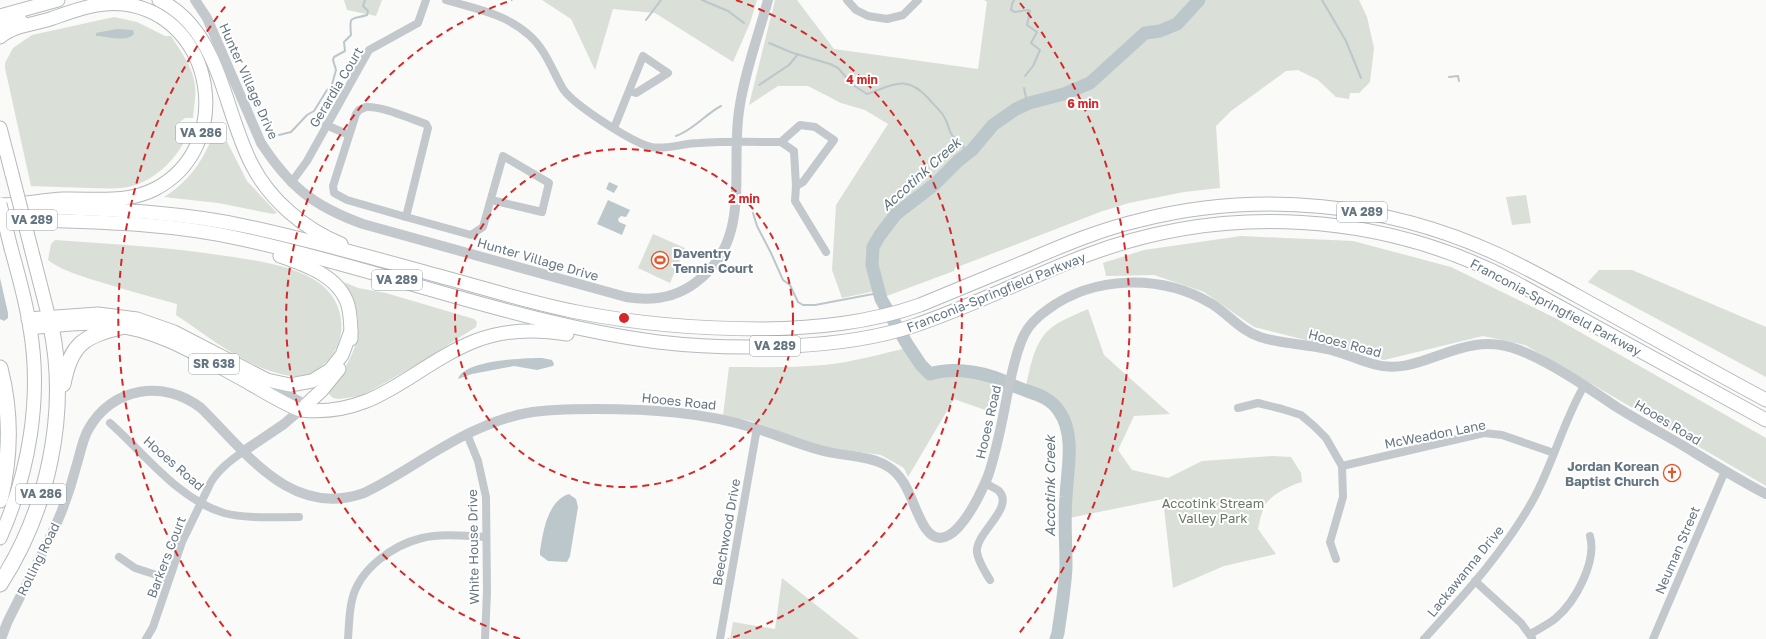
<svg xmlns="http://www.w3.org/2000/svg" width="1766" height="639" font-family="'Golos Text',sans-serif">
<rect width="100%" height="100%" fill="#fafaf8"/>
<!-- green -->
<g fill="#dadfd7">
<polygon points="344,0 382,0 376,16 347,10"/>
<polygon points="542,0 757,0 750,23 733,62 655,13 613,9 595,70 571,19"/>
<polygon points="775,0 797,0 834,49 978,69 987,2 984,0 1359,0 1367,17 1374,48 1370,82 1359,93 1350,93 1349,99 1336,97 1318,80 1298,70 1286,71 1231,111 1216,126 1220,188 1184,192 1129,203 1100,212 955,268 954,271 884,297 880,290 842,298 832,270 836,205 888,124 865,110 841,103 808,86 778,86 749,105"/>
<path d="M114,17L137,22L165,36H171C179,49 191,64 194,80C197,92 194,105 193,118H185L177,124L191,127C182,152 162,176 135,185C121,190 105,188 89,188C70,187 50,187 31,186L5,68V63L13,48L32,35Z"/>
<path d="M218,124L247,181L277,213L273,214L218,203L164,197C194,178 205,156 218,124Z"/>
<polygon points="1526,195 1531,223 1512,225 1506,197"/>
<polygon points="653,234 685,248 670,283 638,268"/>
<polygon points="1241,236 1353,241 1451,267 1557,319 1766,438 1766,486 1525,345 1483,336 1384,360 1254,327 1204,292 1154,275 1106,276 1103,263 1144,250"/>
<path d="M55,240C112,244 169,247 226,256C254,260 288,265 313,279C348,298 352,346 318,369C309,375 301,377 290,376C247,369 211,338 176,315L177,304C148,296 119,288 90,279C76,274 59,269 48,260L51,244Z"/>
<polygon points="1599,270 1632,270 1766,327 1766,377 1588,282"/>
<path d="M344,282L358,288L386,293L474,319L477,322L476,327L413,367L361,396L339,399L333,398L329,394L330,390C336,384 340,376 344,369C363,339 363,312 344,282Z"/>
<path d="M1088,309L1104,355L1170,414L1134,416L1118,450L1132,470L1168,478L1202,461L1272,456L1291,457L1301,473L1302,482C1291,485 1277,492 1269,500C1262,506 1260,521 1258,529L1276,554L1224,566L1173,588L1163,499L1069,518L1073,461L1071,431L1062,408L1025,391C1031,365 1034,335 1060,322C1069,317 1079,313 1088,309Z"/>
<path d="M910,347L920,369L954,364L976,369L994,377L988,411L954,399L908,477L904,468L881,455L817,446L751,421L723,416L729,367C761,367 792,368 824,365C853,362 882,354 910,347Z"/>
<polygon points="782,578 859,639 730,639 733,622 775,629"/>
</g>
<!-- water -->
<g fill="#bbc7cb">
<path d="M117,29L133,30L134,34C126,43 107,36 96,36V33Z"/>
<polygon points="609,182 618,186 614,193 606,189"/>
<polygon points="608,200 630,210 626,217 621,216 618,219 619,222 626,225 622,235 597,224"/>
<polygon points="0,278 8,313 8,318 4,321 0,319"/>
<path d="M542,358L552,360L554,364L553,366L537,370L514,366L472,374L458,379C464,360 525,358 542,358Z"/>
<path d="M569,494L576,499L578,507L570,556L567,562L548,561L540,555V551C543,533 547,501 569,494Z"/>
</g>
<g fill="none" stroke-linecap="round" stroke-linejoin="round">
<!-- stream -->
<g stroke="#bbc7cb" stroke-width="2">
<polyline points="702,0 728,11 744,23"/>
<polyline points="1014,0 1012,4 1011,10 1015,12 1028,10 1030,11 1027,25 1037,32 1031,43 1040,50 1033,66 1025,76"/>
<polyline points="1322,0 1346,41 1361,78"/>
<polyline points="646,20 661,0"/>
<path d="M769,43L793,53L830,64L838,68L853,85L867,94C893,85 906,74 928,98C933,104 939,109 943,115C953,130 944,132 963,144L965,155"/>
<polyline points="1449,77 1458,76 1459,81"/>
<polyline points="759,85 789,65 798,54"/>
<polyline points="1024,88 1026,98 1024,105"/>
<path d="M279,135L291,132L307,115L314,111L327,90L331,88L336,70L333,60L334,57L345,51L344,42L351,35C349,14 351,20 367,15L368,11L363,6L365,0"/>
<path d="M676,136C695,129 704,115 721,106"/>
<polyline points="753,213 757,226 771,253 783,280 790,285 798,302 803,305 815,305 873,294 881,299"/>
</g>
<!-- river -->
<path stroke="#bbc7cb" stroke-width="13" d="M1056,639L1058,633C1061,611 1065,589 1066,567C1066,543 1064,520 1066,497C1067,470 1076,435 1059,411C1048,394 1028,393 1012,385C989,373 956,366 930,374L921,365L907,344L881,299L872,265L873,247L880,235L896,214L935,184L958,161L972,150L993,125L1016,109L1029,103L1064,94L1090,83L1145,33L1160,31L1177,24L1199,0"/>
<!-- primary casing -->
<g stroke="#b5babe" stroke-width="15">
<g id="primary">
<path d="M159,0C221,30 223,110 252,165C270,200 304,229 341,244"/>
<polyline points="0,16 58,0"/>
<polyline points="0,27 22,22"/>
<path d="M27,206C101,210 173,210 245,226C316,241 387,262 457,281C497,292 536,304 577,312C638,324 700,329 763,329C816,328 869,323 920,305C956,290 993,275 1029,260C1066,244 1102,229 1141,220C1260,190 1386,203 1497,254C1536,272 1573,294 1610,314C1662,343 1714,372 1766,400"/>
<path d="M0,219C81,222 162,221 241,239C381,269 515,323 658,342C701,347 747,348 790,346C832,344 874,339 913,326C973,306 1029,277 1087,255C1225,203 1380,212 1511,280L1766,420"/>
<path d="M280,256C306,265 339,276 348,305C351,316 351,327 351,339"/>
<polyline points="28,319 98,314 137,319 174,332 267,380 290,385 312,381 330,370 342,355 351,331"/>
<path d="M30,328C57,325 85,321 112,325C160,330 201,357 242,379C253,385 292,409 301,410C377,418 412,366 475,341C505,329 536,329 567,334"/>
<polyline points="306,405 322,390 339,369"/>
<path d="M0,538C29,473 42,398 30,328C26,301 18,274 11,248"/>
</g>
</g>
<!-- trunk casing -->
<g stroke="#b4b9bd" stroke-width="15">
<g id="trunk">
<path d="M0,37C13,25 37,24 53,18C76,10 100,1 124,4C216,16 236,147 155,189C126,204 95,198 63,199C42,200 21,205 0,205"/>
<polyline points="0,128 12,174"/>
<polyline points="31,248 51,326"/>
</g>
</g>
<!-- motorway casing -->
<g stroke="#b4b9bd" stroke-width="17">
<g id="motorway">
<path d="M0,368C11,411 11,456 0,500"/>
<path d="M63,384C71,342 85,336 124,326"/>
<path d="M0,584C48,510 69,413 51,326"/>
</g>
</g>
<!-- minor -->
<g stroke="#c3c8cc" stroke-width="8">
<path d="M446,0C476,9 506,14 529,35C546,50 552,70 563,89C574,105 631,142 651,147C666,150 684,143 699,143C727,141 754,142 781,142L800,125L815,127L834,140L803,182L796,186"/>
<polyline points="847,0 856,10 868,16 887,19 903,15 918,0"/>
<path d="M366,107C383,106 410,119 426,124L428,128L406,217L347,200L334,193L333,186L356,114L359,110Z"/>
<polyline points="326,125 349,135"/>
<polyline points="614,128 643,56 668,73 636,93 629,91"/>
<polyline points="781,142 794,151 796,186 795,201 826,252"/>
<polyline points="291,183 307,161 369,50 418,23 426,0"/>
<polyline points="406,217 471,235 483,227 503,156 549,183 542,212 491,200"/>
<polyline points="1238,408 1258,403 1282,409 1301,415 1314,426 1326,438 1342,466 1343,497 1330,542 1336,559"/>
<path d="M110,423C144,453 179,500 224,513C247,519 275,517 299,517"/>
<polyline points="467,434 478,461 486,497 487,591 485,639"/>
<polyline points="1342,466 1484,433 1502,435 1554,453"/>
<path d="M985,483C990,486 995,488 999,491C1015,508 975,533 977,552C978,561 985,572 990,580"/>
<polyline points="119,557 135,568 169,579"/>
<polyline points="1475,581 1521,623 1532,638"/>
<path d="M1530,634C1539,629 1549,624 1556,618C1576,601 1597,561 1590,536"/>
<path d="M146,639L153,627L182,542L211,482C219,469 231,460 244,451"/>
<path d="M348,639C349,626 349,612 352,600C359,569 393,545 422,538C442,533 465,536 486,537"/>
<polyline points="720,639 757,428"/>
<path d="M1424,639C1463,596 1504,552 1533,500C1553,464 1563,422 1584,386"/>
<polyline points="1653,639 1725,471"/>
</g>
<!-- tertiary -->
<g stroke="#c3c8cc" stroke-width="10">
<path d="M195,0L207,18L261,143C290,187 313,206 363,224L626,297C650,301 675,298 695,283C753,241 730,172 739,111C744,74 758,37 768,0"/>
<polyline points="244,451 284,424 306,405 265,383"/>
<path d="M1,639L7,623C25,586 45,551 61,513C67,498 72,483 76,467C80,455 82,441 88,430C111,387 164,379 201,408C246,452 291,519 364,493C404,474 438,446 478,429C494,422 510,416 527,413C549,409 573,409 596,409C649,409 703,412 754,428C776,434 797,444 820,450C840,456 869,455 887,466C910,479 912,509 926,529C950,562 981,493 988,476C998,447 1003,416 1009,386C1013,369 1016,351 1024,335C1029,325 1037,317 1047,310C1094,275 1162,274 1212,304C1228,314 1241,331 1260,337C1281,344 1305,344 1327,349C1343,352 1357,360 1373,364C1423,379 1460,327 1519,350C1550,362 1587,387 1615,406C1637,420 1660,432 1682,445C1710,462 1737,479 1766,494"/>
</g>
<!-- primary -->
<use href="#primary" stroke="#fff" stroke-width="13"/>
<!-- trunk -->
<use href="#trunk" stroke="#fff" stroke-width="13"/>
<!-- motorway -->
<use href="#motorway" stroke="#fff" stroke-width="15"/>
<!-- primary-bridge casing -->
<g stroke="#b5babe" stroke-width="15" stroke-linecap="butt">
<polyline id="primary-bridge" points="0,204 11,248"/>
</g>
<!-- trunk-bridge casing -->
<g stroke="#b4b9bd" stroke-width="15" stroke-linecap="butt">
<polyline id="trunk-bridge" points="12,174 31,248"/>
</g>
<!-- primary-bridge -->
<use href="#primary-bridge" stroke="#fff" stroke-width="13"/>
<!-- trunk-bridge -->
<use href="#trunk-bridge" stroke="#fff" stroke-width="13"/>
</g>
<!-- distance rings -->
<g fill="none" stroke="#d62828" stroke-width="2" stroke-dasharray="7 5">
<circle cx="624" cy="318" r="169"/>
<path d="M520 639A337 337 0 0 1 512 0M736 0A337 337 0 0 1 728 639"/>
<path d="M231 636A506 506 0 0 1 228 3M1020 3A506 506 0 0 1 1017 636"/>
</g>
<!-- icons -->
<defs>
<g id="stadium-ring" transform="scale(0.9)"><circle r="9.5" fill="#fff" stroke="#e4572e" stroke-width="1.5"/><path d="M0-5a6.5 5 0 1 0 0 10a6.5 5 0 1 0 0-10ZM-3.5-1.8h7v3.6h-7Z" fill="#e4572e"/></g>
<g id="church-ring" transform="scale(0.9)"><circle r="9.5" fill="#fff" stroke="#e4572e" stroke-width="1.5"/><path d="M-1.2-6h2.4v3.5h3.3v2.4h-3.3V6h-2.4V-.1h-3.3v-2.4h3.3Z" fill="#e4572e"/></g>
</defs>
<g fill-rule="evenodd">
<use href="#stadium-ring" x="660" y="260"/>
<use href="#church-ring" x="1672" y="473"/>
</g>
<g text-anchor="middle" stroke-width="4" stroke-linejoin="round" paint-order="stroke">
<!-- shield labels -->
<g fill="#fff" stroke="#939fa8" stroke-width="1">
<rect x="176" y="123" width="50" height="20" rx="3"/>
<rect x="1337" y="202" width="50" height="20" rx="3"/>
<rect x="7" y="210" width="50" height="20" rx="3"/>
<rect x="372" y="270" width="50" height="20" rx="3"/>
<rect x="750" y="336" width="50" height="20" rx="3"/>
<rect x="189" y="354" width="50" height="20" rx="3"/>
<rect x="16" y="484" width="50" height="20" rx="3"/>
</g>
<g font-size="12" font-weight="bold" fill="#657683">
<text x="201" y="137">VA 286</text>
<text x="1362" y="216">VA 289</text>
<text x="32" y="224">VA 289</text>
<text x="397" y="284">VA 289</text>
<text x="775" y="350">VA 289</text>
<text x="214" y="368">SR 638</text>
<text x="41" y="498">VA 286</text>
</g>
<!-- street labels -->
<g font-size="13" fill="#657683" stroke="#fff">
<text transform="translate(249 81) rotate(66)" y="5">Hunter Village Drive</text>
<text transform="translate(336 87) rotate(-59)" y="5">Gerardia Court</text>
<text transform="translate(538 259) rotate(16)" y="5">Hunter Village Drive</text>
<text transform="translate(996 292) rotate(-22)" y="5">Franconia-Springfield Parkway</text>
<text transform="translate(1556 307) rotate(28)" y="5">Franconia-Springfield Parkway</text>
<text transform="translate(1345 343) rotate(15)" y="5">Hooes Road</text>
<text transform="translate(679 401) rotate(6)" y="5">Hooes Road</text>
<text transform="translate(988 422) rotate(-77)" y="5">Hooes Road</text>
<text transform="translate(1668 422) rotate(31)" y="5">Hooes Road</text>
<text transform="translate(1435 434) rotate(-11)" y="5">McWeadon Lane</text>
<text transform="translate(174 463) rotate(41)" y="5">Hooes Road</text>
<text transform="translate(726 532) rotate(-80)" y="5">Beechwood Drive</text>
<text transform="translate(473 547) rotate(-91)" y="5">White House Drive</text>
<text transform="translate(1677 550) rotate(-67)" y="5">Neuman Street</text>
<text transform="translate(166 557) rotate(-69)" y="5">Barkers Court</text>
<text transform="translate(38 559) rotate(-64)" y="5">Rolling Road</text>
<text transform="translate(1465 571) rotate(-51)" y="5">Lackawanna Drive</text>
</g>
<!-- poi labels -->
<g font-size="13" font-weight="bold" fill="#657683" stroke="#fff" text-anchor="start">
<text x="673" y="258">Daventry<tspan x="673" dy="15">Tennis Court</tspan></text>
<text x="1659" y="471" text-anchor="end">Jordan Korean<tspan x="1659" dy="15">Baptist Church</tspan></text>
</g>
<!-- park labels -->
<g font-size="13" fill="#687a64" stroke="#fff">
<text x="1213" y="508">Accotink Stream<tspan x="1213" dy="15">Valley Park</tspan></text>
</g>
<!-- water labels -->
<g font-size="14" font-style="italic" fill="#60757c" stroke="#fff">
<text transform="translate(921 174) rotate(-42)" y="5">Accotink Creek</text>
<text transform="translate(1050 486) rotate(-90)" y="5">Accotink Creek</text>
</g>
</g>
<circle cx="624" cy="318" r="6" fill="#d62828" stroke="#fff" stroke-width="2"/>
<g font-size="12" text-anchor="middle" font-weight="bold" fill="#d62828" stroke="#fff" stroke-width="4" stroke-linejoin="round" paint-order="stroke">
<text x="862" y="84">4 min</text>
<text x="1083" y="108">6 min</text>
<text x="744" y="203">2 min</text>
</g>
</svg>
